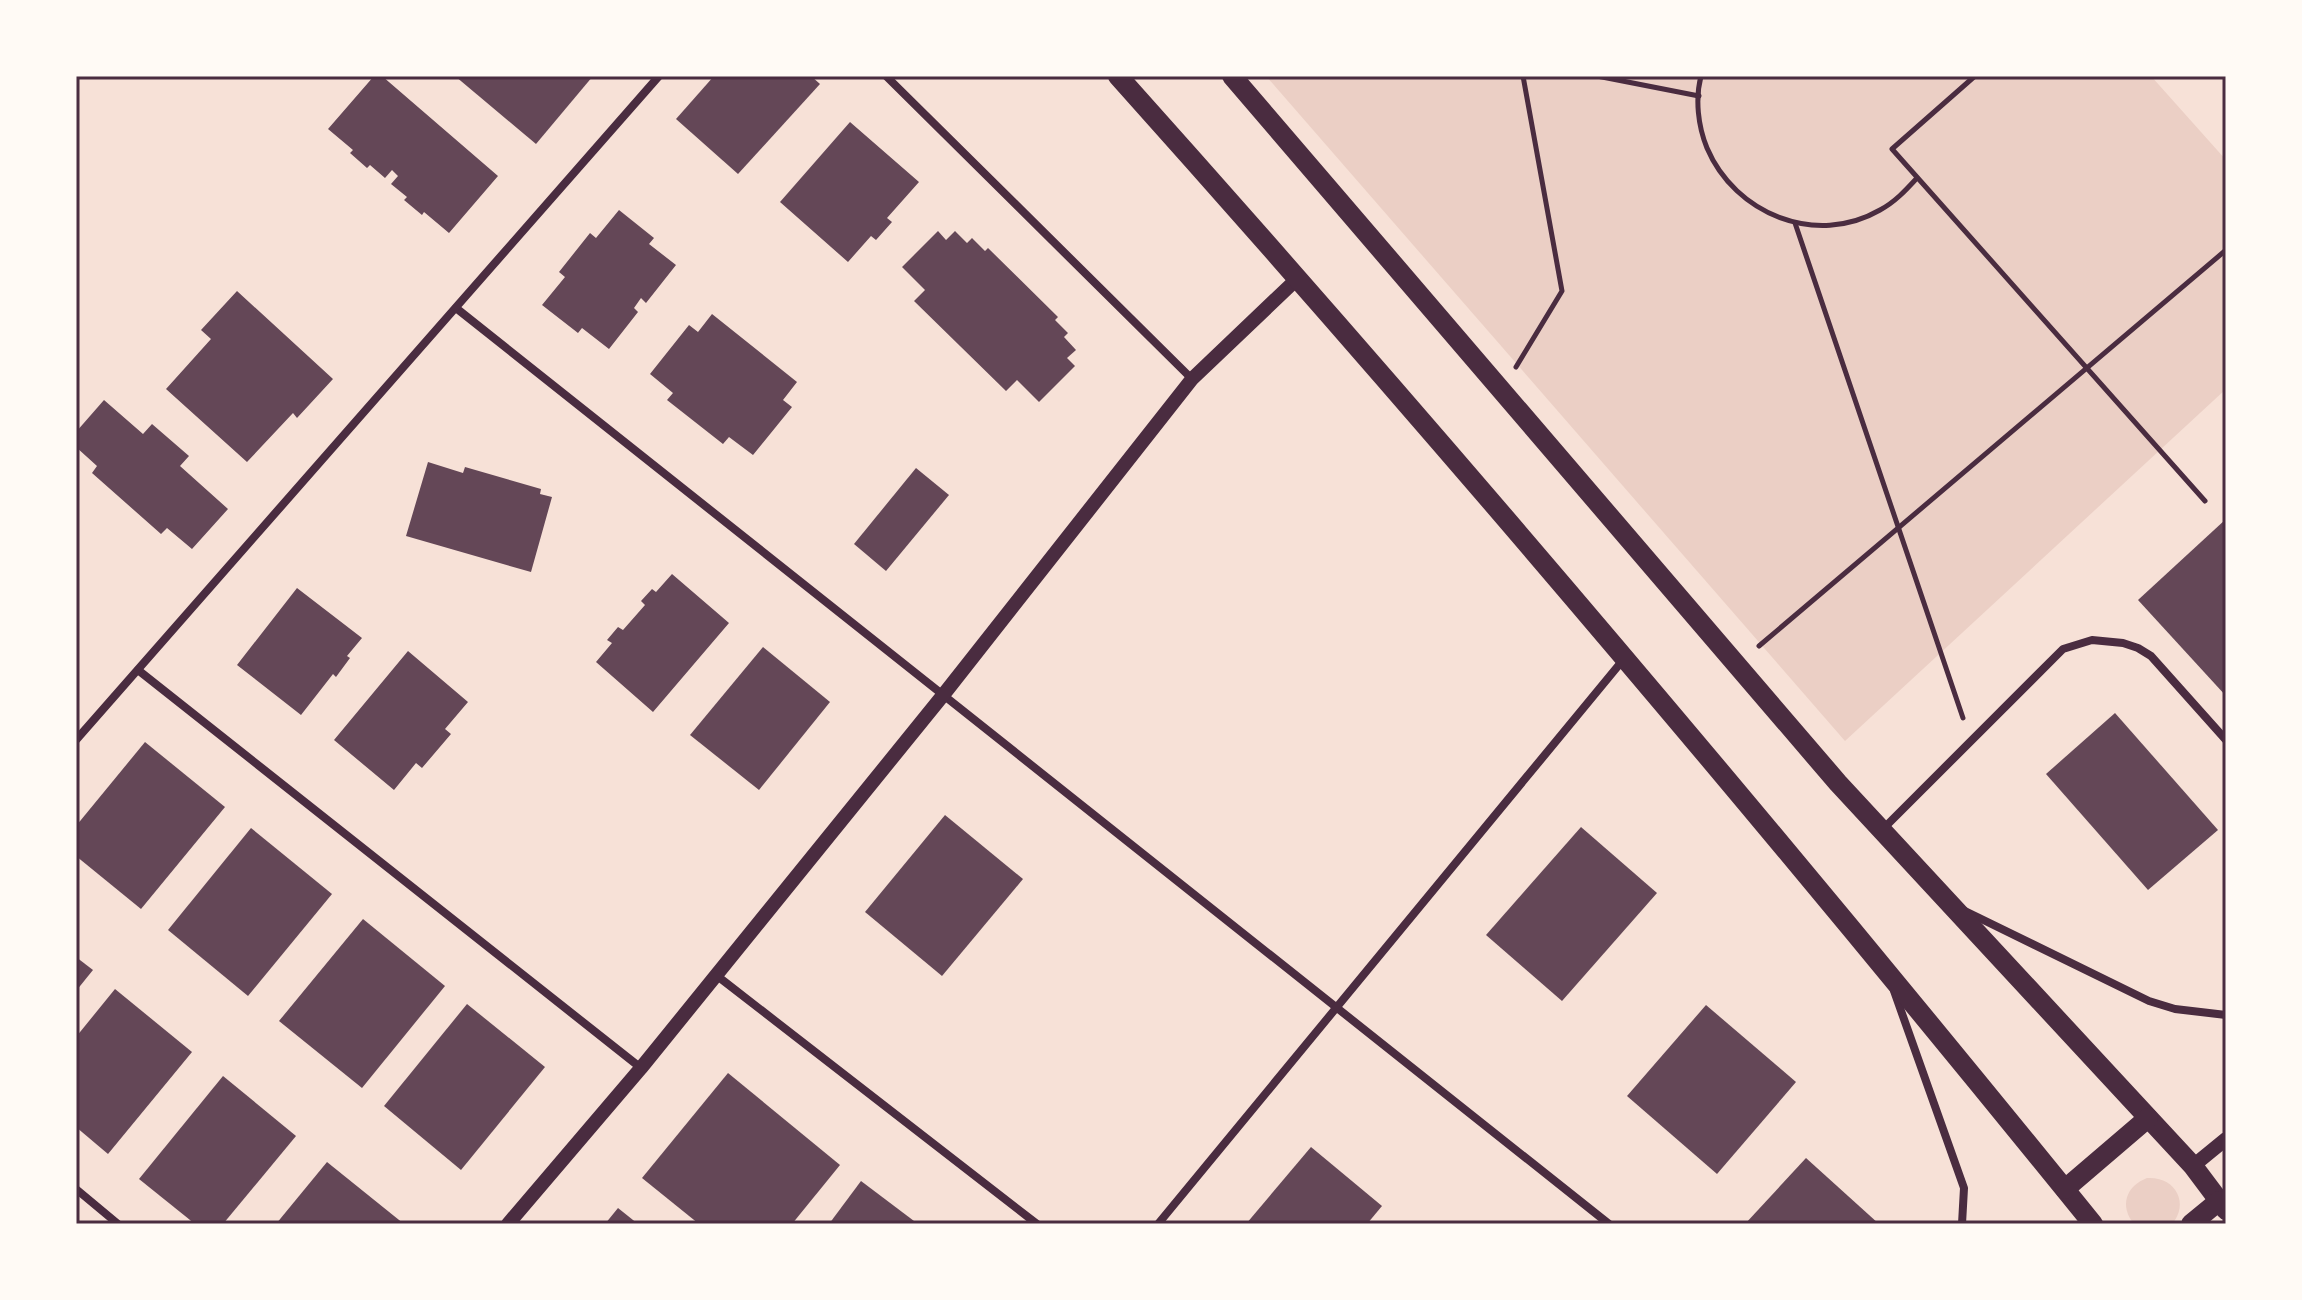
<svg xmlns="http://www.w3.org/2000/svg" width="2302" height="1300" font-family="'Fira Sans Condensed',sans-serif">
<rect width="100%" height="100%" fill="#f7e1d7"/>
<!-- green -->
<g fill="#ebcfc5">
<polygon points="1266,76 2151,76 2226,160 2226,389 1845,741"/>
<path d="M2147,1178C2175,1176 2190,1203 2172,1224H2134C2119,1206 2126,1186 2147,1178Z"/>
</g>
<!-- building -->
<g fill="#644757">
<polygon points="374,76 382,76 498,176 449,233 424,212 422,215 404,200 407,197 391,184 398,176 392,170 385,178 370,165 367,168 350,153 353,150 328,129"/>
<polygon points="455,76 593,76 536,144"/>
<polygon points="714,76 811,76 820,84 738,174 676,119"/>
<polygon points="850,122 919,182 887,218 892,222 876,240 871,236 848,262 780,202"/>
<polygon points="619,210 654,238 649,244 676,265 646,303 641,298 634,308 638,312 609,349 582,328 578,333 542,305 565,277 559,272 590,233 596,238"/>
<polygon points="938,231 946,240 955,231 967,243 972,238 985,251 988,248 1058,317 1055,320 1068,333 1064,337 1076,350 1067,358 1075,366 1039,402 1017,380 1006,391 914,301 925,290 902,267"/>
<polygon points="237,291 333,379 297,418 293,413 247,462 166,389 211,339 201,330"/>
<polygon points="712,314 797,382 783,400 792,407 753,455 729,437 723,444 667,400 673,393 650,374 689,325 698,332"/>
<polygon points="104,400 143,434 152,424 189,456 180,466 228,509 192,549 167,528 161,534 92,473 97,466 76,447 76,432"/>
<polygon points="428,462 463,473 465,467 541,489 540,494 552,497 531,572 406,536"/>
<polygon points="916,468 949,495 886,571 854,544"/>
<polygon points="2226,519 2226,696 2138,600"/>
<polygon points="672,574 729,623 653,712 596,662 612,643 607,640 618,627 623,630 645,605 641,601 652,589 656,592"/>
<polygon points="297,588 362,638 347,656 350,658 336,677 333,674 301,715 237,665"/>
<polygon points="763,647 830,702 759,790 690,735"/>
<polygon points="408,651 468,702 445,729 451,734 422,768 416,763 394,790 334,740"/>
<polygon points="2115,713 2218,830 2148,890 2046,774"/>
<polygon points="145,742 225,807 141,909 76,856 76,826"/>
<polygon points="945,815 1023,879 942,976 865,912"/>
<polygon points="1581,827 1657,893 1562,1001 1486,935"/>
<polygon points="251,828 332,894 248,996 168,930"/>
<polygon points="363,919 445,986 362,1088 279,1021"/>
<polygon points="76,957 93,970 76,991"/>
<polygon points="115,989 192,1052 108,1154 76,1127 76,1037"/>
<polygon points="467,1004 545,1067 461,1170 384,1106"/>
<polygon points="1706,1005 1796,1082 1717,1174 1627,1096"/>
<polygon points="728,1073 840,1165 792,1224 699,1224 642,1178"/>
<polygon points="223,1076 296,1136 223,1224 195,1224 139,1179"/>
<polygon points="1311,1147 1382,1206 1367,1224 1246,1224"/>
<polygon points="1806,1158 1879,1224 1745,1224"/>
<polygon points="327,1162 404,1224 276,1224"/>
<polygon points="861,1181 918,1224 829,1224"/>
<polygon points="618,1208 638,1224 605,1224"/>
</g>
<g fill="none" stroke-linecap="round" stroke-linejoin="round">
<!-- path -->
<g stroke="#4a2c40" stroke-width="5">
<polyline points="1597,76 1699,96"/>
<path d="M1701,76C1695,99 1698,126 1707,148C1735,214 1816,247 1880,210C1895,202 1906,190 1917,178"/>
<polyline points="1975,76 1892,149 2205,501"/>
<polyline points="1795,223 1963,718"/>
<polyline points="1516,367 1562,291 1523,76"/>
<polyline points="1759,646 2226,250"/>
</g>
<!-- minor -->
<g stroke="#4a2c40" stroke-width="8">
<polyline points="886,76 1192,379"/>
<polyline points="456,308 1609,1224"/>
<polyline points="138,670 641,1068"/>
<polyline points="76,740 659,76"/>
<polyline points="1882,830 2063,649 2092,640 2123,643 2138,648 2151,656 2226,740"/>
<polyline points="1965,911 2149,1001 2175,1009 2226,1015"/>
<polyline points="716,975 1037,1224"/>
<polyline points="1894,991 1964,1188 1962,1224"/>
<polyline points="76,1189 118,1224"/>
<polyline points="1158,1224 1623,660"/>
</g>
<!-- tertiary -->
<g stroke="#4a2c40" stroke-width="14">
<polyline points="2193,1166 2226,1139"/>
<polyline points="508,1224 641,1068 944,694 1192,379 1298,278"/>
</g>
<!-- primary -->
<g stroke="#4a2c40" stroke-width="20">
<path d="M1118,76C1453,450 1777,834 2093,1224"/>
<polyline points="1232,76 1838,783 2193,1166 2226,1210"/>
<polyline points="2065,1189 2148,1118"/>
<polyline points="2191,1224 2219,1201"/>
</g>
</g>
<!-- border -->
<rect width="2302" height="1300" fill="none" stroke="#fffaf5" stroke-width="156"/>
<rect x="78" y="78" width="2146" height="1144" fill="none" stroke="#4a2c40" stroke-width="3"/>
</svg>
